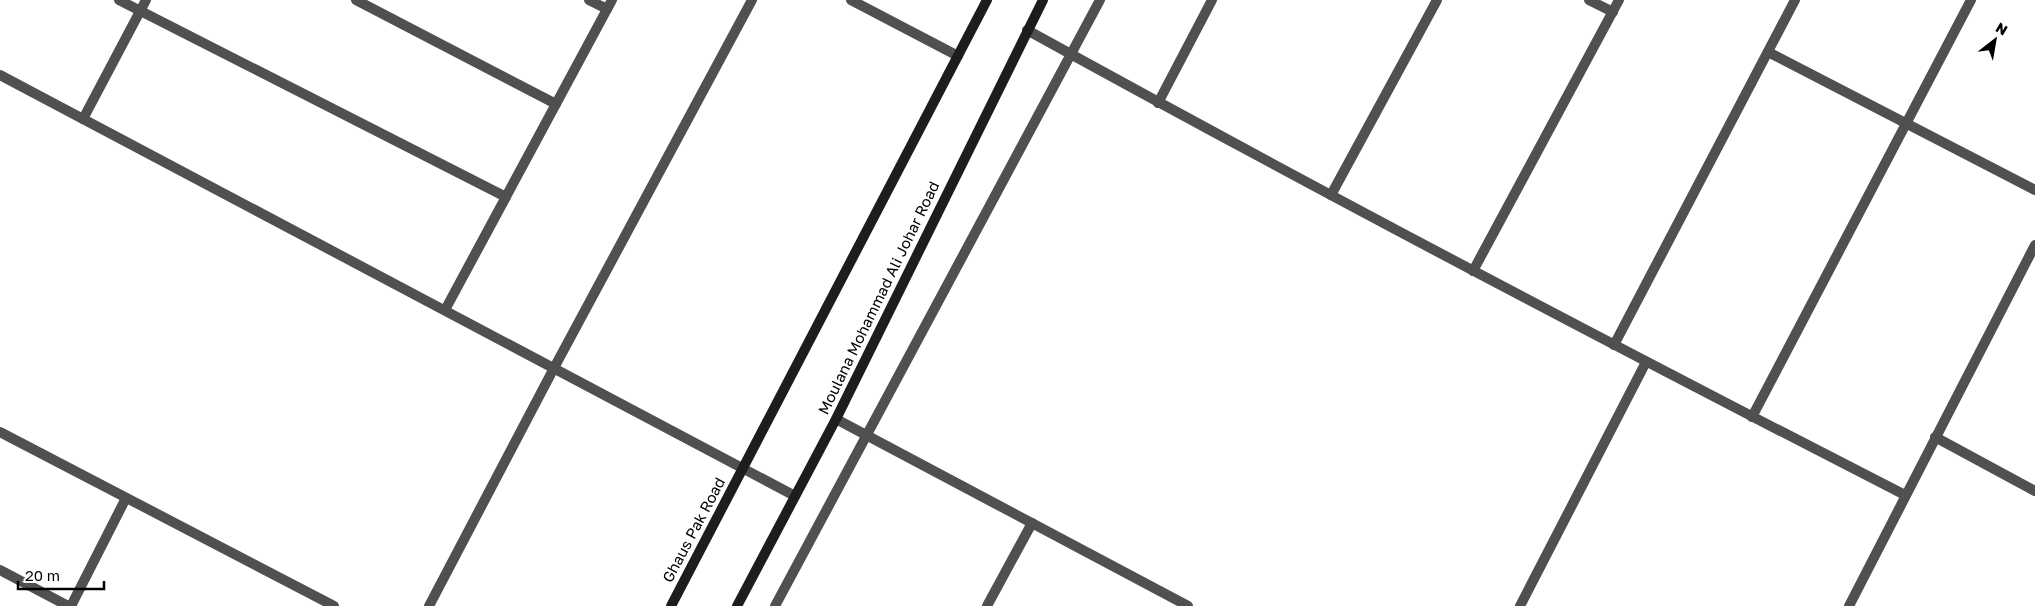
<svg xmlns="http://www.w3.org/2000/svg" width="2035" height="606" font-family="'Golos Text',sans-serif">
<rect width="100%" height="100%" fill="#fff"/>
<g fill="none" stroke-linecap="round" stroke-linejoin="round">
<!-- minor -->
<g stroke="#505050" stroke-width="10">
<polyline points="119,0 506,197"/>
<polyline points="356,0 556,104"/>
<polyline points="589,0 607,9"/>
<polyline points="851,0 958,56"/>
<polyline points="1589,0 1613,12"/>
<path d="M1027,30C1317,190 1610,344 1905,495"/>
<polyline points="1768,52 2035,190"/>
<polyline points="1158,103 1212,0"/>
<polyline points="83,119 146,0"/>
<polyline points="1331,195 1437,0"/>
<polyline points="1473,271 1619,0"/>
<polyline points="445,310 612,0"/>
<polyline points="1614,345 1795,0"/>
<polyline points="1752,417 1971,0"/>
<polyline points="836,419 1188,606"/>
<polyline points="0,432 334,606"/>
<polyline points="1935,437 2035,491"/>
<polyline points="0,570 68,606"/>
<polyline points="71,606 126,498"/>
<polyline points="429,606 554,368 752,0"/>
<polyline points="775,606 1100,0"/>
<polyline points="987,606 1032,523"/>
<polyline points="1520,606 1646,362"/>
<polyline points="1849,606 2035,245"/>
</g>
<!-- tertiary -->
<polyline stroke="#505050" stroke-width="10" points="0,75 795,496"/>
<!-- secondary -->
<g stroke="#1d1d1d" stroke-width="10">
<polyline points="671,606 987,0"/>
<polyline points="737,606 836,419 1043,0"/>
</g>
</g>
<g text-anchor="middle" stroke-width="5" stroke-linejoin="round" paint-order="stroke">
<!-- street labels -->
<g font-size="15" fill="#000" stroke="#fff">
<text transform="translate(879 298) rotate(-64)" y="5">Moulana Mohammad Ali Johar Road</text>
<text transform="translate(694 530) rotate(-62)" y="5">Ghaus Pak Road</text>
</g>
</g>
<!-- north arrow -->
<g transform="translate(1995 40) rotate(31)" stroke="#ffffff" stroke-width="4" paint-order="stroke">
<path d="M0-4L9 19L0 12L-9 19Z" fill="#000000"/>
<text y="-8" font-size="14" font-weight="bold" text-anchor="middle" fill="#000000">N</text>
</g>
<!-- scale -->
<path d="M18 581v8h86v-8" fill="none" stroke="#000000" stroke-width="2.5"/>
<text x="25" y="581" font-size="15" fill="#000000" stroke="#ffffff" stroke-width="4" paint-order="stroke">20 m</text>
</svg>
